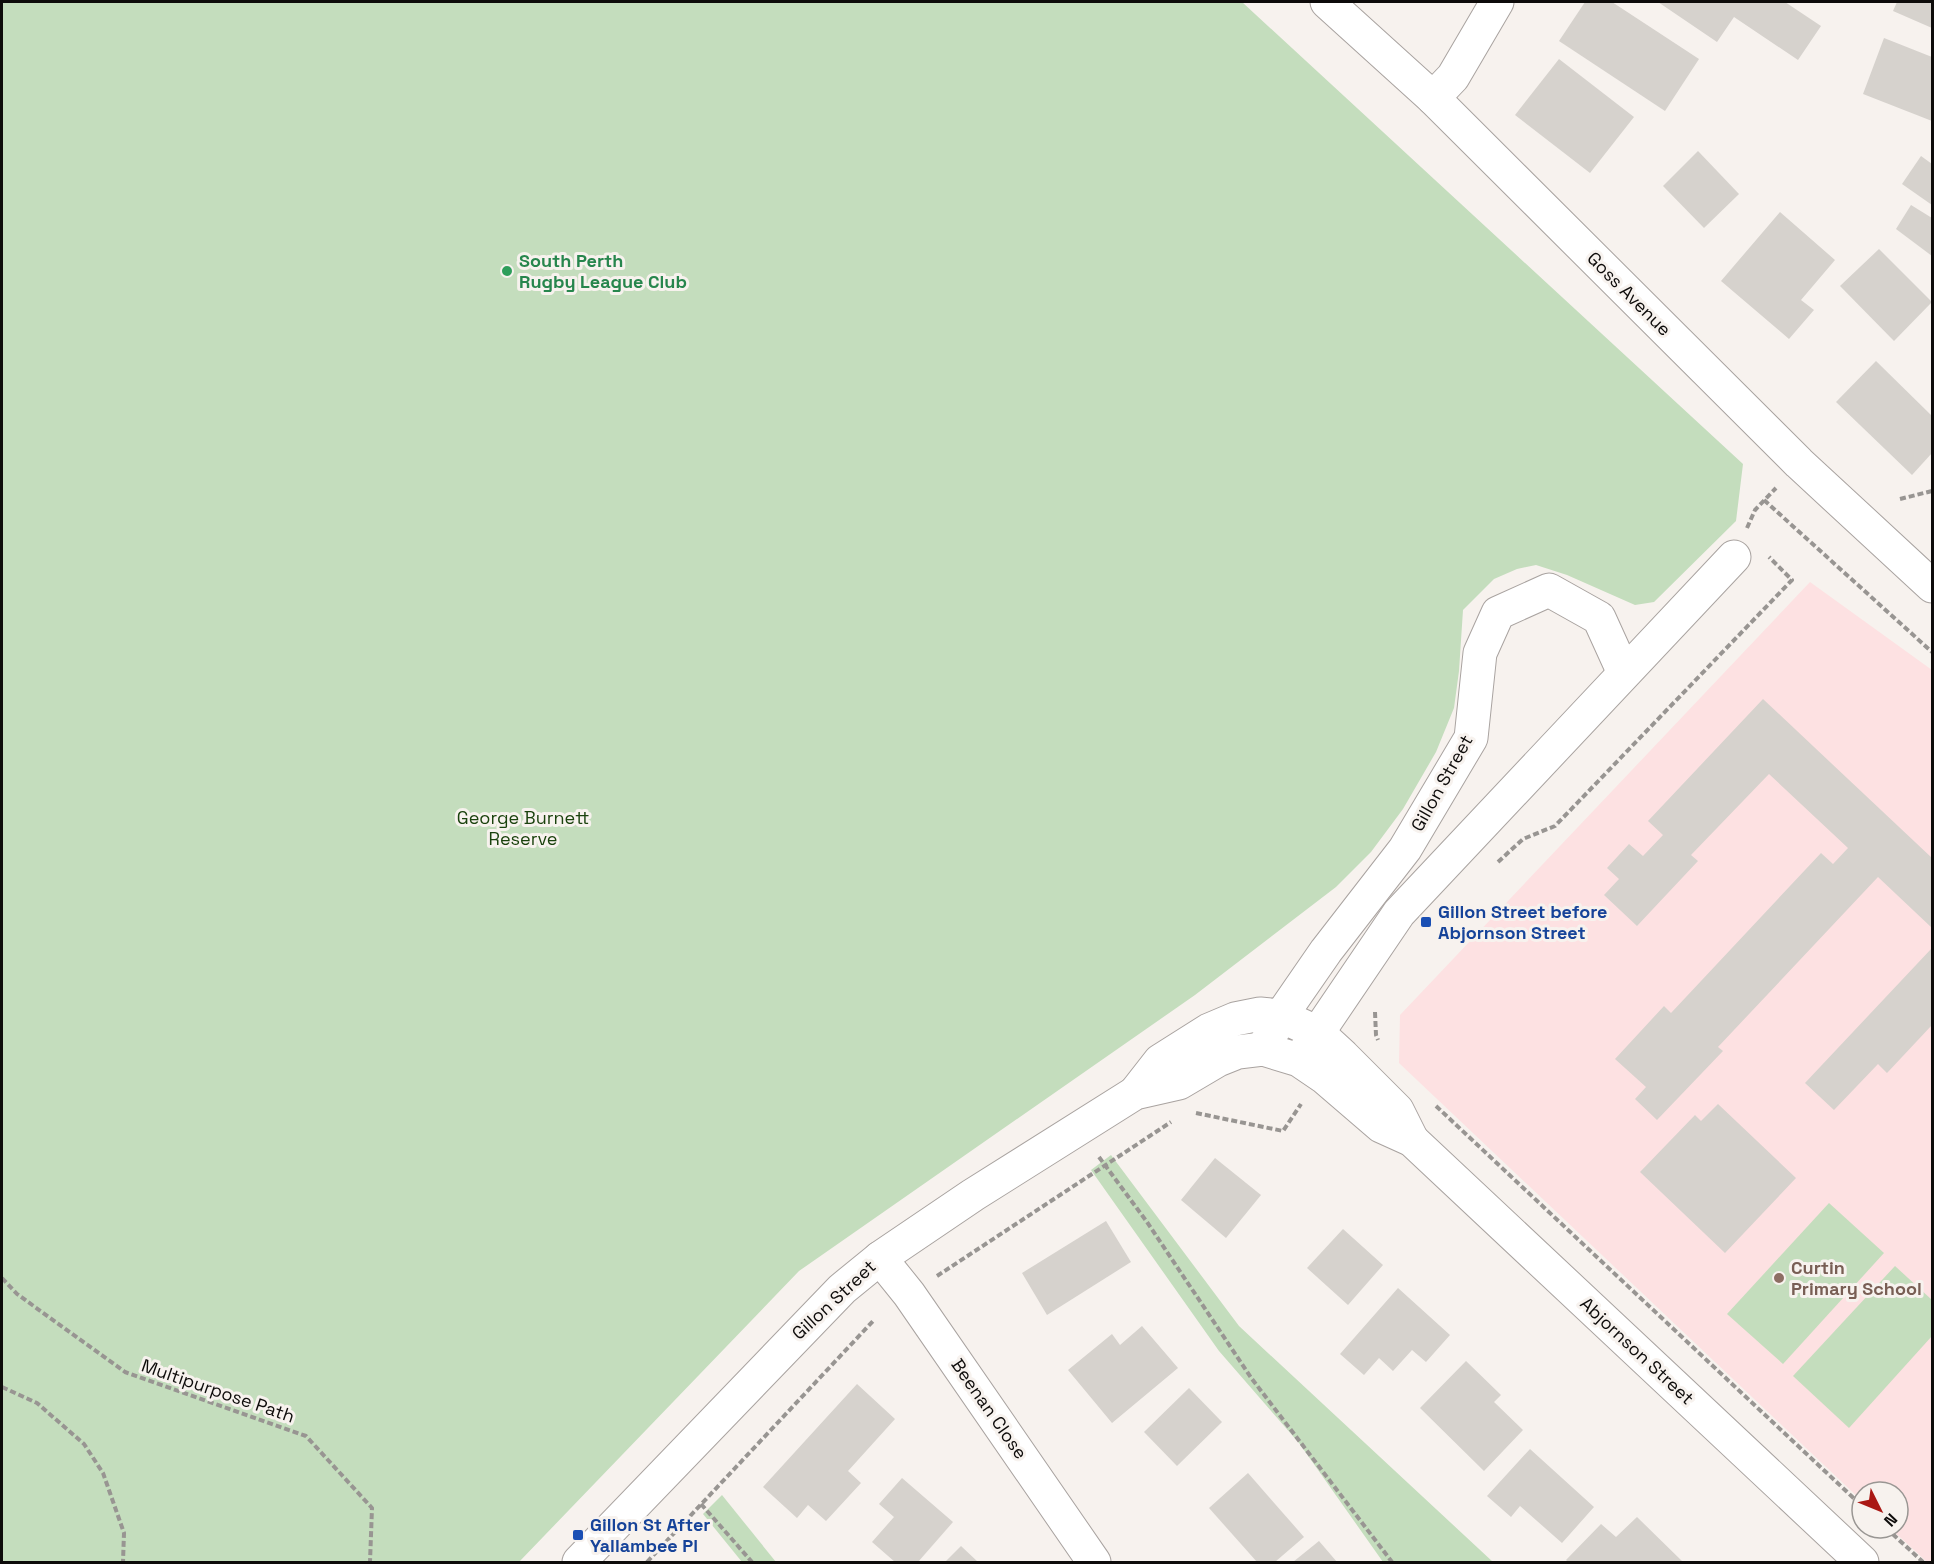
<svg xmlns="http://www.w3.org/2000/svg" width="1934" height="1564" font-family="'Space Grotesk',sans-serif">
<rect width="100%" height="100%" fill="#f7f2ee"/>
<!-- education -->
<polygon fill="#fde1e2" points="1810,582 1932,670 1932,1562 1927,1562 1890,1528 1898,1528 1898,1492 1862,1492 1862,1501 1399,1063 1400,1015"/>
<!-- green -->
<g fill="#c4ddbd">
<polygon points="2,2 1242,2 1743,464 1736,521 1654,602 1635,605 1567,575 1536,565 1517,569 1494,579 1463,610 1459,671 1454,708 1436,752 1403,809 1371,852 1336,887 1195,995 799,1271 519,1562 2,1562"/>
<polygon points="1111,1155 1239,1326 1493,1562 1383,1562 1299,1443 1219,1351 1091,1170"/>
<polygon points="1829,1203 1884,1253 1783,1364 1727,1314"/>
<polygon points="1895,1266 1932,1300 1932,1336 1849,1428 1793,1376"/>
<polygon points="722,1495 776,1562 742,1562 703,1514"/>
</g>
<!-- building -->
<g fill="#d6d2cd">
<polygon points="1585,2 1612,2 1699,59 1665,111 1559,41"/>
<polygon points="1658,2 1785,2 1821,26 1798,60 1734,17 1717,42"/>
<polygon points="1897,2 1932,2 1932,28 1893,11"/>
<polygon points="1884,38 1932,57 1932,121 1863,94"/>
<polygon points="1559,59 1634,117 1590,173 1515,115"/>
<polygon points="1698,151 1739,194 1704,228 1663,186"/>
<polygon points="1921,156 1932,164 1932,205 1902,184"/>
<polygon points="1911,205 1932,218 1932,256 1896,229"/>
<polygon points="1780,212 1835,260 1801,300 1814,310 1789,339 1721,281"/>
<polygon points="1879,249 1932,302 1894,341 1840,286"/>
<polygon points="1876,361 1932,416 1932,453 1912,475 1836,402"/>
<polygon points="1763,699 1932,858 1932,928 1878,877 1718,1047 1723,1051 1657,1120 1635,1099 1646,1087 1615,1059 1664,1006 1671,1013 1821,853 1833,864 1848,848 1769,774 1691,855 1698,861 1637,926 1604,895 1619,879 1607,868 1629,844 1643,856 1663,835 1648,821"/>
<polygon points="1932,948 1932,1025 1887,1073 1878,1064 1834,1110 1805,1083"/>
<polygon points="1718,1104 1796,1178 1725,1253 1640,1172 1695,1115 1701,1121"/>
<polygon points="1215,1158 1261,1195 1226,1238 1181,1200"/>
<polygon points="1106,1221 1131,1262 1047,1315 1022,1273"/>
<polygon points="1343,1229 1383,1265 1348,1305 1307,1268"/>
<polygon points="1398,1288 1450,1335 1426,1362 1412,1350 1393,1371 1379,1358 1364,1375 1340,1354"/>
<polygon points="1142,1326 1178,1368 1112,1423 1068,1370 1112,1334 1120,1345"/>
<polygon points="1466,1361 1501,1395 1494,1402 1523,1430 1484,1471 1420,1408"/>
<polygon points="857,1384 895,1419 848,1471 861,1483 826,1521 808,1505 797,1518 763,1487"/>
<polygon points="1189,1388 1222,1422 1177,1466 1144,1432"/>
<polygon points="1530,1449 1594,1507 1562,1543 1520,1506 1511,1517 1487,1496"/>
<polygon points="1248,1473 1304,1537 1275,1562 1257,1562 1209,1508"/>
<polygon points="902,1478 953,1522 918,1562 895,1562 872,1542 894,1517 879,1504"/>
<polygon points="1637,1517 1683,1562 1568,1562 1566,1560 1601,1524 1616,1537"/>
<polygon points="1319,1541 1337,1562 1293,1562"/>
<polygon points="961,1546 978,1562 945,1562"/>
</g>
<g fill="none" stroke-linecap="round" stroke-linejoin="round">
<!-- street casing -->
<g stroke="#a9a3a0" stroke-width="35">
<g id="street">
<polyline points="1327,2 1433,98 1799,463 1932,586"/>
<polyline points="1433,98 1453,77 1497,2"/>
<polyline points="1263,1049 1281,1016 1326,951 1405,849 1471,738 1480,653 1498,613 1549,590 1599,618 1624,673"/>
<polyline points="1302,1056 1399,913 1734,557"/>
<polyline points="880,1258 909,1294 1094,1562"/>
</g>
</g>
<!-- secondary casing -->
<g stroke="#a9a3a0" stroke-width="35">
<g id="secondary">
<polyline points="1135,1093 1160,1061 1209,1030 1235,1019 1260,1014 1281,1016 1318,1033 1343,1056 1397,1110 1412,1140"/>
<polyline points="579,1562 842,1289 880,1258 973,1195 1135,1093 1179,1083 1218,1060 1238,1052 1263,1049 1299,1060 1324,1077 1381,1126 1412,1140 1862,1562"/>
</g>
</g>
<!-- path -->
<g stroke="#989592" stroke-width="4" stroke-dasharray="6 3" stroke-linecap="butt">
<polyline points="1900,499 1932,491"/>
<polyline points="1764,500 1932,652"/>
<polyline points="1747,528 1755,510 1776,488"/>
<polyline points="1498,862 1523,839 1555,826 1792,580 1769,557"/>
<polyline points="1375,1012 1376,1035 1378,1040"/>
<polyline points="1436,1106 1862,1506"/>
<polyline points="1196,1113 1283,1131 1301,1104"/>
<polyline points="1099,1157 1147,1222 1252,1379 1392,1562"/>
<polyline points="937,1276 1171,1122"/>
<polyline points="2,1278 17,1294 125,1372 306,1436 372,1508 370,1562"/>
<polyline points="2,1387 37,1403 84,1444 103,1473 124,1533 123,1562"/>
<polyline points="701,1504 752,1562"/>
<polyline points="1886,1528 1923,1562"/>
<polyline points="647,1562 874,1320"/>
</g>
<!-- street -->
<use href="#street" stroke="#fff" stroke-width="33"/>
<!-- secondary -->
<use href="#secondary" stroke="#fff" stroke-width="33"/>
</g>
<!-- markers -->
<circle fill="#2e9e5b" stroke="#f7f2ee" stroke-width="2" cx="507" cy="271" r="6"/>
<g fill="#1a4fb4" stroke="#f7f2ee" stroke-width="2">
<rect x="1420" y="916" width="12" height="12" rx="3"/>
<rect x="572" y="1529" width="12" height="12" rx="3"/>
</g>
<circle fill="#8d6e63" stroke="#f7f2ee" stroke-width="2" cx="1779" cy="1278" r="6"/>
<g text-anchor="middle" stroke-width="6" stroke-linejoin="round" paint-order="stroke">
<!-- leisure labels -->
<g font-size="18" font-weight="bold" fill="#27864d" stroke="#f7f2ee" text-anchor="start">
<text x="519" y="267">South Perth<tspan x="519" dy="21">Rugby League Club</tspan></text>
</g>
<!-- street labels -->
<g font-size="18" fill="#0d0b0a" stroke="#f7f2ee">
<text transform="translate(1629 294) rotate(45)" y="6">Goss Avenue</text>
<text transform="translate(1442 783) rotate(-61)" y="6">Gillon Street</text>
<text transform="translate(834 1300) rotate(-43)" y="6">Gillon Street</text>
<text transform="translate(1637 1351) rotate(43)" y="6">Abjornson Street</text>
<text transform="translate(218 1391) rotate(19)" y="6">Multipurpose Path</text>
<text transform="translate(989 1409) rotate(55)" y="6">Beenan Close</text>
</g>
<!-- park labels -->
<g font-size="18" fill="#1a420d" stroke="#f7f2ee">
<text x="523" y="824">George Burnett<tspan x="523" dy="21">Reserve</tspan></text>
</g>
<!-- transit labels -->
<g font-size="18" font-weight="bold" fill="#164399" stroke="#f7f2ee" text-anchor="start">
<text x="1438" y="918">Gillon Street before<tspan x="1438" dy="21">Abjornson Street</tspan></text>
<text x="590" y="1531">Gillon St After<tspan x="590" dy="21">Yallambee Pl</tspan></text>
</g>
<!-- education labels -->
<g font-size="18" font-weight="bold" fill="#785e54" stroke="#f7f2ee" text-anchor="start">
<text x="1791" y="1274">Curtin<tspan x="1791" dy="21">Primary School</tspan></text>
</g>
</g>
<!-- border -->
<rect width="1934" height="1564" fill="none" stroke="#0d0b0a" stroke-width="6"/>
<!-- north arrow -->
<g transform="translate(1880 1510) rotate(133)"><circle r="28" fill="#f7f2ee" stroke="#999693" stroke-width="1.5"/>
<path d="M0-4.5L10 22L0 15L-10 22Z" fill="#aa1814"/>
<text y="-9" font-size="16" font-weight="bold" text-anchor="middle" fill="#0d0b0a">N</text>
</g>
</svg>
